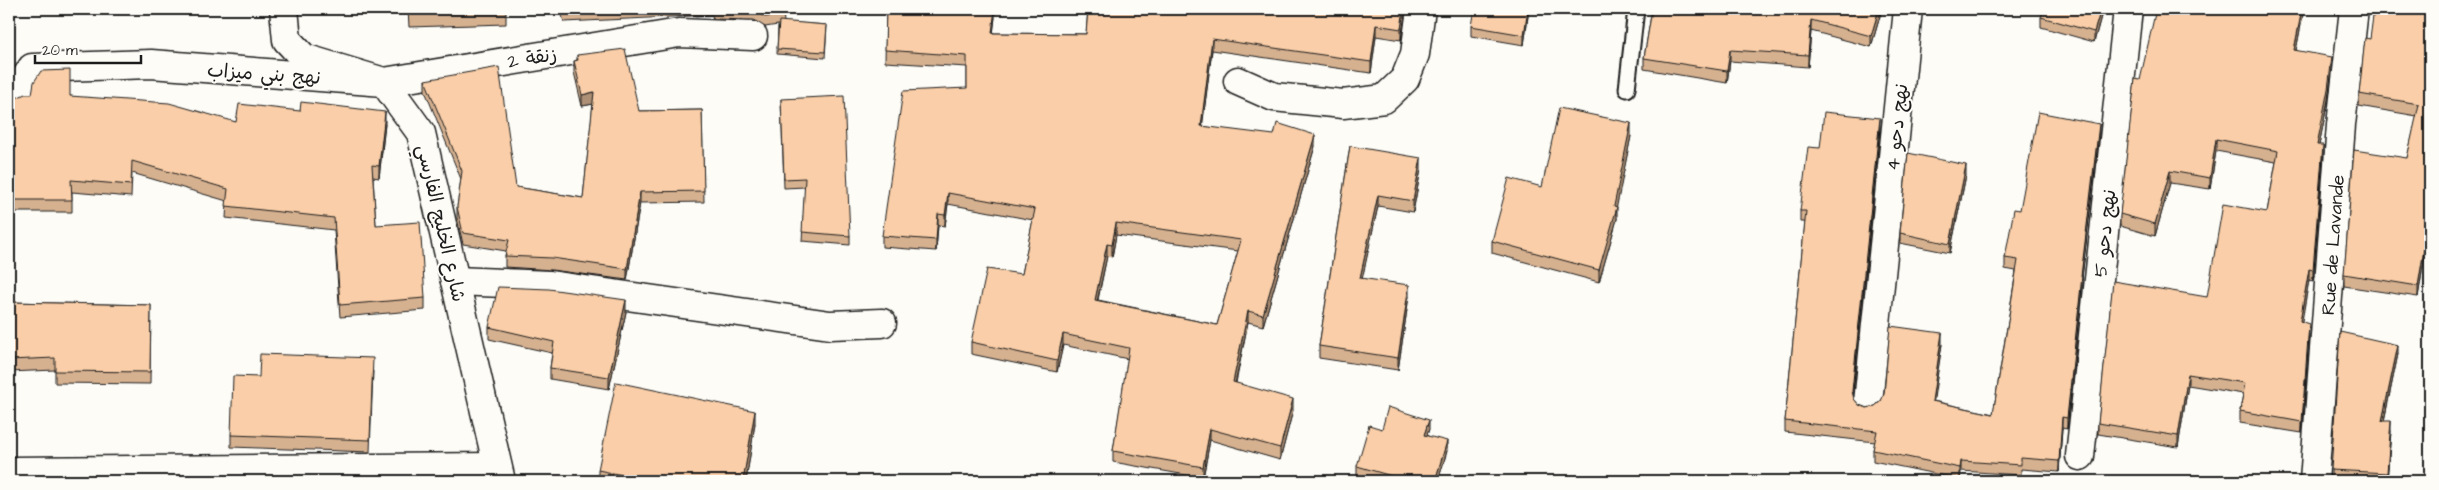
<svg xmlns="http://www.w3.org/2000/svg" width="2439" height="490" font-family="'Architects Daughter','Playpen Sans Arabic',sans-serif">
<rect width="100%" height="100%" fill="#fdfcf7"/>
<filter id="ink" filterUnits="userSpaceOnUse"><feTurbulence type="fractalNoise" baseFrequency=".02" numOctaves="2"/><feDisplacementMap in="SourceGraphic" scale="10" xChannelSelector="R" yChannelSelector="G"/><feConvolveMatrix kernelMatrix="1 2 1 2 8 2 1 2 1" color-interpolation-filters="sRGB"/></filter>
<g filter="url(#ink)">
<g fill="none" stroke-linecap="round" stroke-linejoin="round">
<!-- lane casing -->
<g stroke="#1c1c1c" stroke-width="19">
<polyline id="lane" points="1627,89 1636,9"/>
</g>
<!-- street casing -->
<g stroke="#1c1c1c" stroke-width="31">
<g id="street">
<polyline points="284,9 287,40 304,58 384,82 421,133 501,481"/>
<polyline points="1238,81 1274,97 1343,104 1384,99 1405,79 1415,54 1421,9"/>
<polyline points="9,97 14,96 32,68 151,64 384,82 679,33 753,36"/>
<polyline points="455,281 550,285 830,325 882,323"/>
<polyline points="1868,403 1908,9"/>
<polyline points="2080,456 2128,9"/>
<polyline points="9,471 497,467"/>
<polyline points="2314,481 2341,125 2354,9"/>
</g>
</g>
<!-- lane -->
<use href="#lane" stroke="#fdfcf7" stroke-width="15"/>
<!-- street -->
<use href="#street" stroke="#fdfcf7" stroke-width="28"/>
</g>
<!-- wall -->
<g fill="#d6b190" stroke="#1c1c1c" fill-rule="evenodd">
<polygon points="408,9 506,9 506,24 409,27"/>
<polygon points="560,9 783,9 784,22 827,25 825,58 777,54 778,25 765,27 754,20 713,19 712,15 564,22"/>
<path d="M886,9L995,17L993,33L1086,34L1088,9H1406L1401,40L1376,36L1371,73L1212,50L1202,126L1315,146L1263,326L1248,322L1236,383L1293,410L1280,460L1210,440L1203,478L1113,462V451L1128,359L1063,345L1057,372L971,354V342L1022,274L1033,220L948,204L945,226L938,225L936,251L882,247V236L967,88V67L885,62ZM1116,235L1238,251L1217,325L1098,300L1107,256L1112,257Z"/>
<polygon points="1529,9 1524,45 1471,36 1471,26"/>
<polygon points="1652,9 1882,9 1871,47 1811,31 1808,67 1730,61 1727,83 1644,69 1644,58"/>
<polygon points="2103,9 2094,42 2041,27 2041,17"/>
<polygon points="2304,9 2296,50 2332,69 2328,100 2319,145 2323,157 2313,281 2309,280 2301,322 2309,335 2302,433 2240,423 2240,411 2243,394 2188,385 2178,447 2098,434 2098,423 2207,297 2267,212 2276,162 2216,151 2210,189 2170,183 2155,236 2120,226 2120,214 2140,80 2218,14"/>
<polygon points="2430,9 2430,249 2426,248 2418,297 2344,286 2344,274 2407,158 2417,116 2359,106 2359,94 2370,39"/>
<polygon points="577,55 639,111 702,110 704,202 640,203 627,280 552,270 505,267 505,256 506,251 463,244 457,218 457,207 461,179 425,91 425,80 516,187 583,198 593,104 582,106 574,72 574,61 577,60"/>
<polygon points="70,96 236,122 385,124 379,178 373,177 376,225 425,298 425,310 340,317 334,230 226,218 227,201 132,173 131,197 72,192 72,212 9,212 9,100"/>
<polygon points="781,99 850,236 850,245 802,241 805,187 784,188"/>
<polygon points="1880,129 1853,394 1854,399 1859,405 1867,408 1875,406 1942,344 1933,401 1993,414 2016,271 2005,269 2005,258 2020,210 2099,135 2082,276 2082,287 2067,429 2062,428 2059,472 2021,469 2021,475 1961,471 1960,479 1873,461 1873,450 1875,442 1785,432 1785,421 1805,222 1800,222 1800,211 1820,148"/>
<polygon points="1631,136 1616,207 1617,219 1599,282 1492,253 1492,241 1542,187"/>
<polygon points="1350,146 1421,169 1413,212 1378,206 1362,278 1409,296 1398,370 1319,358 1319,346"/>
<polygon points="1966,175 1950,253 1900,243 1900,233"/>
<polygon points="9,302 151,305 150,384 55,383 55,370 9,372"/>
<polygon points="626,312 609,389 550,379 550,368 552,353 489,339 489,327"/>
<polygon points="2398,354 2384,421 2391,431 2387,481 2360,481 2331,480 2331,470"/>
<polygon points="373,371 370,452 231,447 231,435 259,377"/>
<polygon points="755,423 746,481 598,481 598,470"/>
<polygon points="1382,429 1429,429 1427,435 1447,451 1438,481 1377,481 1357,475 1357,466"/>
</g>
<!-- shaded-wall -->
<g fill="#ae9076" stroke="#1c1c1c">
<polygon points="995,9 995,17 992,44 992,33"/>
<polygon points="1404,9 1406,9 1401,40 1401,29"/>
<polygon points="1528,9 1529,9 1524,45 1524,35"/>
<polygon points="1879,9 1882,9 1871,47 1871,36"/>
<polygon points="2101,9 2103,9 2094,42 2094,32"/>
<polygon points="2302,9 2304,9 2294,61 2294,50"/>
<polygon points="1811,20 1811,31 1808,67 1808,55"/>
<polygon points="1376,25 1376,36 1371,73 1371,62"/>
<polygon points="1212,39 1212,50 1201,137 1201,126"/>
<polygon points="1730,50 1730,61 1727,83 1727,71"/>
<polygon points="2332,57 2332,69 2328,100 2317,156 2317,145"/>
<polygon points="594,92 594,104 582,106 582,95"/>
<polygon points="385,112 385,124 379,178 379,166"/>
<polygon points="1880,118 1880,129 1852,401 1852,391"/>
<polygon points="1631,123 1631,136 1615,215 1617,207 1617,219 1599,282 1599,270"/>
<polygon points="2099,124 2099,135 2081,287 2081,276"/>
<polygon points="1315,135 1315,146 1263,326 1263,315"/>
<polygon points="2216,139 2216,151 2210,189 2210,178"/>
<polygon points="2323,145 2323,157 2313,281 2313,270"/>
<polygon points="1421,158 1421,169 1413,212 1413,201"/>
<polygon points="1966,165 1966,175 1950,253 1950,244"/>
<polygon points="2170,171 2170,183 2155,236 2155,224"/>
<polygon points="640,192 640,203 627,280 627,269"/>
<polygon points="948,193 948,204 945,226 945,215"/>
<polygon points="1378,195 1378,206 1360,289 1360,278"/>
<polygon points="938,214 938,225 936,251 936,240"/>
<polygon points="1116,223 1116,235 1112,257 1112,245"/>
<polygon points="2426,237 2426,248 2418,297 2418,286"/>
<polygon points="1107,244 1107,256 1095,311 1095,300"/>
<polygon points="2309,269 2309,280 2300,333 2300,321"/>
<polygon points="2082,276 2082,287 2067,429 2067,418"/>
<polygon points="1409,285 1409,296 1398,370 1398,358"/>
<polygon points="626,300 626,312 609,389 609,377"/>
<polygon points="1248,311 1248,322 1233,394 1233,382"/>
<polygon points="2309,324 2309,335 2302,433 2302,422"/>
<polygon points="1942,333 1942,344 1932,412 1932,401"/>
<polygon points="1063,334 1063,345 1057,372 1057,361"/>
<polygon points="2398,345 2398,354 2382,430 2382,421"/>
<polygon points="2188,374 2188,385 2178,447 2178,436"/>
<polygon points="1293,399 1293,410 1280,460 1280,448"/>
<polygon points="755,411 755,423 746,481 743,481"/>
<polygon points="2062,417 2062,428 2059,472 2059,461"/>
<polygon points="1429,420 1429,429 1424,444 1424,435"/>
<polygon points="2391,421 2391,431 2387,481 2387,473"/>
<polygon points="1210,429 1210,440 1203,478 1203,467"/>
<polygon points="1447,441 1447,451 1438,481 1435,481"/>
<polygon points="1961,461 1961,471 1960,479 1960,468"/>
</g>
<!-- building -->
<g fill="#f9cea8" stroke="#1c1c1c" fill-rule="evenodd">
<polygon points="408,9 506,9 506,11 409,14"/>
<polygon points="563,9 641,9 564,12"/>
<polygon points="713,9 783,9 784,15 765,17 754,11"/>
<path d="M886,9H995L992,33L1086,34L1088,9H1404L1401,29L1376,25L1371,62L1212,39L1201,126L1274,135L1277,123L1315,135L1263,315L1248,311L1233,382L1293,399L1280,448L1210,429L1203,467L1113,451L1129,348L1063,334L1057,361L971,342L987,269L1022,274L1035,209L948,193L945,215L938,214L936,240L882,236L903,91L967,88V56L885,50ZM1116,223L1241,240L1217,325L1095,300L1107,244L1112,245Z"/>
<polygon points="1474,9 1528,9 1524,35 1471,26"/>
<polygon points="1652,9 1879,9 1871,36 1811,20 1808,55 1730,50 1727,71 1644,58"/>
<polygon points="2044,9 2101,9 2094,32 2041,17"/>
<polygon points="2156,9 2195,9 2218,14 2219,9 2302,9 2294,50 2332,57 2328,89 2317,145 2323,145 2313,270 2309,269 2300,321 2309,324 2302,422 2240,411 2245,383 2188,374 2178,436 2098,423 2113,281 2207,297 2223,204 2267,212 2278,151 2216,139 2210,178 2170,171 2155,224 2120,214 2135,79 2140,80"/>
<polygon points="2374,9 2430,9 2430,237 2426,237 2418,286 2344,274 2354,150 2407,158 2419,104 2359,94 2365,38 2370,39"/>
<polygon points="779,21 827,25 825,52 777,49"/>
<polygon points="625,49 639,111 702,110 704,191 640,192 627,269 552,258 505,256 509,240 463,233 457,207 462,171 425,80 499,67 516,187 583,198 594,92 582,95 574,61 578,60 577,55"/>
<polygon points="70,70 70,96 169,103 236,122 239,104 300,111 301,102 385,112 379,166 372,165 376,225 420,222 425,298 340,305 334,218 226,206 228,189 132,161 131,185 71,180 72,200 9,200 9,100 12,100 25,94 32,94 34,82 41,71"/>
<polygon points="844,96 850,236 802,232 805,178 784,179 781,99"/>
<polygon points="1559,108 1631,123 1614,206 1617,207 1599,270 1492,241 1509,178 1542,187"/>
<polygon points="1824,112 1880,118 1852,391 1854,399 1859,405 1867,408 1875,406 1881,401 1884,394 1890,326 1942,333 1932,401 1993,414 2018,260 2005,258 2014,209 2020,210 2038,112 2099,124 2081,276 2082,276 2067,418 2062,417 2059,461 2021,458 2021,465 1961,461 1960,468 1873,450 1877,431 1785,421 1806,211 1800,211 1808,147 1820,148"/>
<polygon points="1350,146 1421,158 1413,201 1378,195 1360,278 1409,285 1398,358 1319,346"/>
<polygon points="1908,153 1966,165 1950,244 1900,233"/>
<polygon points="498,287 549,289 626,300 609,377 550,368 554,342 489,327"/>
<polygon points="9,302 151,305 150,372 55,371 55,358 9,360"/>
<polygon points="2340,332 2398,345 2382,421 2391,421 2387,473 2331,470"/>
<polygon points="260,354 373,358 370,440 231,435 233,376 259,377"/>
<polygon points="616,382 755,411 743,481 652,481 598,470"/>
<polygon points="1388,407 1429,420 1424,435 1447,441 1435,481 1409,481 1357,466 1369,425 1382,429"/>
</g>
</g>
<g text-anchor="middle" stroke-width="4" stroke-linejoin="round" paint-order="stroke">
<!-- street labels -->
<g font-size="19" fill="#1c1c1c" stroke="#fdfcf7">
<text transform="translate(532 57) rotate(-9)" y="7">زنقة 2</text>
<text transform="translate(264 73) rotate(4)" y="7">نهج بني ميزاب</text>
<text transform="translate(1896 127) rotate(-84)" y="7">نهج دحو 4</text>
<text transform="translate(442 223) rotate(77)" y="7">شارع الخليج الفارسي</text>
<text transform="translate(2104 233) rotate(-84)" y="7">نهج دحو 5</text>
<text transform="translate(2332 245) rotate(-86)" y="7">Rue de Lavande</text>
</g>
</g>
<!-- margin -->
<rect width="2439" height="490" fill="none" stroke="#fdfcf7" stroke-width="30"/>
<rect x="15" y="15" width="2409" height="460" fill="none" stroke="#1c1c1c" stroke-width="2" filter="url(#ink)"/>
<!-- scale -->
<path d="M35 55v8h106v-8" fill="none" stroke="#1c1c1c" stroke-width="2.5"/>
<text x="42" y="55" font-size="15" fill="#1c1c1c" stroke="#fdfcf7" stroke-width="4" paint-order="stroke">20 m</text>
</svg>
